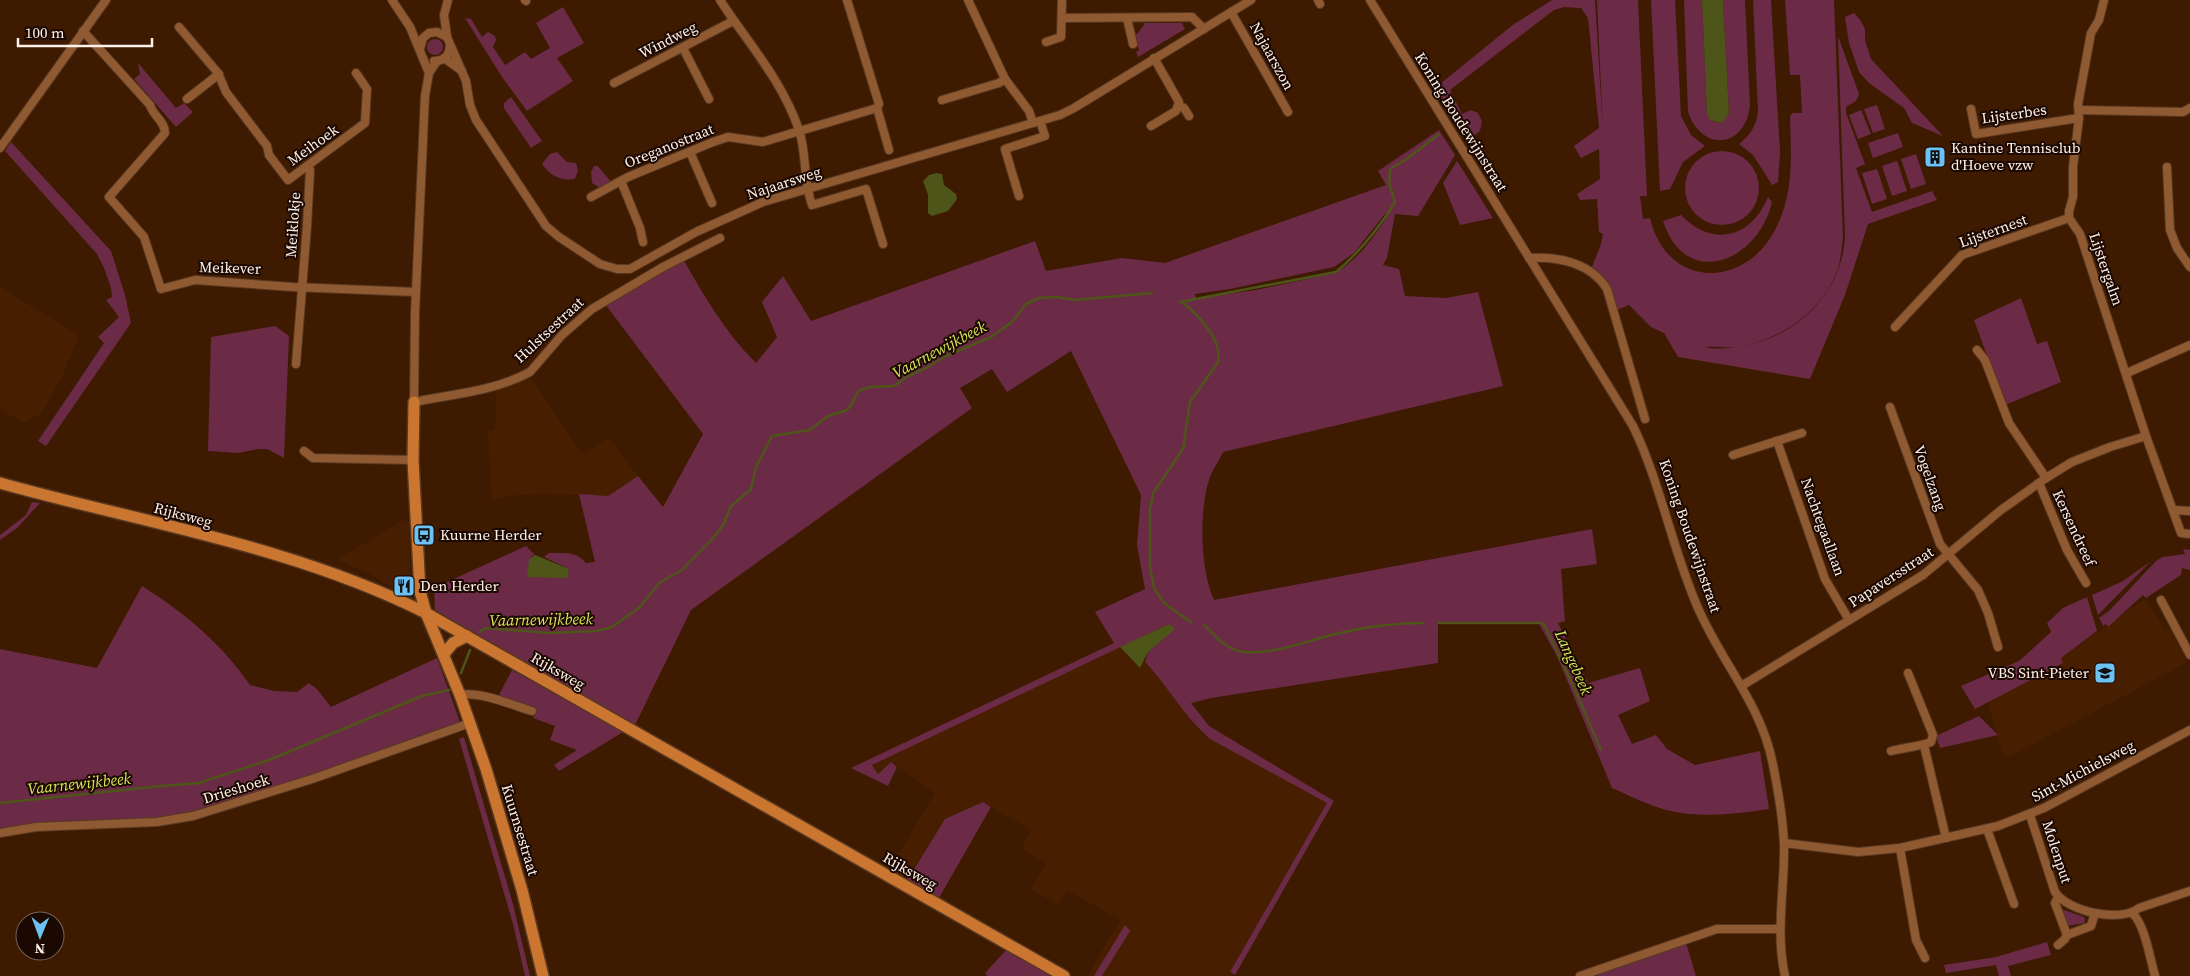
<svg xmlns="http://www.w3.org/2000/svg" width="2190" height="976" font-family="'Source Serif 4',serif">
<rect width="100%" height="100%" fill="#3d1a00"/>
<!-- built -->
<g fill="#471f00">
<polygon points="0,287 79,335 62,377 41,413 24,423 0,409"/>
<polygon points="529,376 582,454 609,438 638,476 608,496 543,494 505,496 492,499 488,430 495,430 496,392 501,387"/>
<polygon points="405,519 409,524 411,584 400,590 393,588 372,575 337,560"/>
<polygon points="2146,598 2164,630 2170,628 2188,662 2005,759 1987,702 2063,663 2061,658"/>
<polygon points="1120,647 1140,668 1145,662 1158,676 1199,730 1210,739 1327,803 1230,972 1233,976 1087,976 1120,920 1067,890 1058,905 1031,889 1046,863 1021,849 1031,830 983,802 945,819 912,872 910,870 909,882 889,870 935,793 891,762 878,774 872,765"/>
</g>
<!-- green -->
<g fill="#6b2b46" fill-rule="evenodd">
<path d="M1552,0H1595L1603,131L1597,0H1638L1647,196H1640L1643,219L1650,218C1667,290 1747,290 1777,226C1794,191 1791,155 1790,117L1792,113H1802L1800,75H1790L1785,0H1834L1843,238C1842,247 1841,256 1839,265C1825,310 1781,341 1736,347C1725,348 1715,346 1705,347C1718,350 1733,348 1747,345C1799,335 1842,291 1845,237L1838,36L1859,94L1856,101L1846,107V113L1865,164L1856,168L1872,212L1932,191L1937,200L1868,224L1845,295L1810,379L1678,357L1664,333L1651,327L1629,305L1617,310L1607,282L1592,267L1601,244L1603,234L1599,232L1597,199L1580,200L1577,194L1600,179L1599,149L1581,158L1574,146L1599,128L1588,18L1581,8L1564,7L1554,10L1450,90L1462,114L1471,110L1478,113L1482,121L1480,131L1467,141L1435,88L1514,24Z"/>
<polygon points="1651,0 1675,0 1681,116 1691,135 1705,146 1683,162 1670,189 1660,191"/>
<path d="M1684,0H1702L1707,115L1710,120L1721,123L1729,113L1723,0H1745L1750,105C1746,148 1702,153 1688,112Z"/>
<path d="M1753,0H1771L1780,152L1778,182L1772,185L1753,155L1739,144C1750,135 1756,127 1758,112Z"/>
<polygon points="563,7 584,43 557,58 573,81 527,111 502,77 465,18 471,19 482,37 488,32 495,36 496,40 493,47 505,65 525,52 531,59 550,48 536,23"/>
<polygon points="1854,13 1861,21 1865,29 1865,40 1871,59 1943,136 1912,123 1904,108 1869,83 1859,72 1849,43 1845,17"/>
<polygon points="1143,23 1182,23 1185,29 1138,57 1136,52 1139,50 1133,33 1133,32 1137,34 1144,25"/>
<circle cx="435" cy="47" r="8"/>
<polygon points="138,63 176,108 184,103 193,112 176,127 134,79 140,74"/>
<polygon points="511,97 542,141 531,148 504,108 504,103"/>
<polygon points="1877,105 1885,129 1873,133 1864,109"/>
<polygon points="1861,110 1871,134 1858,139 1849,115"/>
<path d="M1439,130L1455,155L1418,216L1395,214L1387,258L1383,265L1399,269L1405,296L1446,298L1478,292L1503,386L1223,452C1219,461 1212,470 1209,480C1199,511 1200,570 1214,600L1592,529L1597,564L1561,569L1565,621L1558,623L1588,683L1640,668L1650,701L1618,715L1632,744L1656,735L1667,749L1695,765L1760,751L1769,809C1736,814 1703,818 1671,811C1651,807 1631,796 1612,788L1557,656L1539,624H1438V663L1211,698L1191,703L1209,726L1334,801L1235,975L1230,972L1327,803L1210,739C1184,717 1168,686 1145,662L1148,652L1174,629L1169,624L872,765L878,774L891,762L897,767L888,786L851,768L1114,643L1095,612L1145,589L1137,545L1141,495L1071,351L1007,392L992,369L960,388L972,408L691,610L635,725L435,610L434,588L526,546L535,555L531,556L569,569L544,557L549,553C564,553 577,551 586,563L595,562L579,494L608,496L638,476L663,507L703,434L605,304L683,259C704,296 725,332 756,363L777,337L762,302L783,276L811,321L1035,241L1046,271L1122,258L1165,263L1386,185L1378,171ZM1385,214L1388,215C1375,236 1357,261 1335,273L1256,290L1196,298L1195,294L1230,289L1334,267L1354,253Z"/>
<polygon points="1898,133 1903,147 1873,158 1868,143"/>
<polygon points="11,142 111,251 125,295 131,323 46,446 38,441 104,343 98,337 119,317 106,300 112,297 111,288 104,268 97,254 5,151"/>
<circle cx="1722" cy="188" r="37"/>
<path d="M557,152L567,162L576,163L578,170L575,179C561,181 550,176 542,164L550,154Z"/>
<polygon points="1916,154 1926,184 1911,189 1901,159"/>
<polygon points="1457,161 1493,218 1460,225 1443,183"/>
<polygon points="1897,161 1907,191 1892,196 1882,166"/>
<polygon points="594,166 598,166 612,183 602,189 592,183 591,172"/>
<polygon points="1877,169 1887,199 1872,204 1862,173"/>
<path d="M1768,197L1772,202C1758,262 1686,291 1663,221L1681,215C1713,248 1751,238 1768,197Z"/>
<polygon points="2021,298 2037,344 2047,341 2061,382 2005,405 1974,320"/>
<polygon points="275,326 289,336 284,458 267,449 258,449 238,453 208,451 211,337"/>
<polygon points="32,502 40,503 17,528 0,540 0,535 26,515"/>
<polygon points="2183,549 2190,550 2190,570 2182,568 2181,575 2146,598 2143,595 2108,627 2106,624 2103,626 2099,618 2110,610 2156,561 2163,557 2185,554"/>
<polygon points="2151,561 2100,613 2098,615 2092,595 2123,581"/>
<path d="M142,586C186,614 220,642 250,685L274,691L297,692L309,683L317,689L331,707L437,658L460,722L301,780L192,813L130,821L0,830V649L97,668Z"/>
<polygon points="2087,597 2097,631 2061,658 2063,663 1975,709 1961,686 2019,661 2051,632 2047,623 2063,608"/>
<polygon points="512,670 623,732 559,771 554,765 577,750 550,740 555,726 533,718 536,709 498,697"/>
<polygon points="1979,716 1998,735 1940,748 1936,736"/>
<polygon points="464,737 513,904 530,976 525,976 513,924 459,739"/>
<polygon points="983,802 991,807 939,898 909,882 906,877 909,869 913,871 945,819"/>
<polygon points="2061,909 2084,917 2085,920 2084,923 2067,926"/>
<polygon points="1125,925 1130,931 1102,976 1094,976"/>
<polygon points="2047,942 2051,955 2008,966 2011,976 1999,976 1996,965 1946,973 1944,965 1996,957"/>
<polygon points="1686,943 1696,976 1597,976 1594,970"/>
<polygon points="1007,949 1055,976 987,976 985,973"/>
</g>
<!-- water -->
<g fill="#4e5519">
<polygon points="1702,0 1723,0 1729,113 1722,123 1710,120 1707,115"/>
<polygon points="937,173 942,174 944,185 956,194 957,199 948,211 932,216 928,213 928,195 923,181 929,175"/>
<polygon points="535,555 569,569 567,578 527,577 529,560"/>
<polygon points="1169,624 1175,629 1148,652 1140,668 1120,647"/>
</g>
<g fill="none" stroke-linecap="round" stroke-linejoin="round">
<!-- stream -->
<g stroke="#4e5519" stroke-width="2.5">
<path d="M1180,302L1336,272C1360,252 1379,228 1395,202L1389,183L1390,169L1408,158L1439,134"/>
<path d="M1182,302C1198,314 1223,341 1218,362L1190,402L1183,449L1153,493L1150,510V567L1154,588L1164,603L1191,622"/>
<polyline points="1439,623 1541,623 1545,626 1576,692 1601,750"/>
<path d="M1204,625C1216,636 1226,650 1245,652C1272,654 1298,644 1324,637C1357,628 1389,623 1423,623"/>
<polyline points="480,632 485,628 549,633 597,631 612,627 640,607 660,582 682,570 713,538 723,525 731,506 751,489 756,467 772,436 810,430 828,416 845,411 851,406 858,391 870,387 894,386 908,376 928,367 946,356 991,337 1012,322 1026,304 1039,298 1057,297 1075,300 1152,293"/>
<polyline points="461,673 470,650"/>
<polyline points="162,786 199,783 269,760 422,696 449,690"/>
<polyline points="0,803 161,786"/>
</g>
<!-- street casing -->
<g stroke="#583821" stroke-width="10">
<g id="street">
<polyline points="392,0 410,27 429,73"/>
<polyline points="525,0 526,1"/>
<path d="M720,0C748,43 782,80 799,130C807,154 803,181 812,205L866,189L883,244"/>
<polyline points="847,0 879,104 877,108 889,150"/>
<polyline points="968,0 1005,79 1029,111 1033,123"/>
<polyline points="1318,0 1320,4"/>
<path d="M1370,0L1633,426C1661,484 1672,549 1698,608C1721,662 1762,705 1773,765C1778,790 1783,818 1784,844C1785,888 1775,932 1785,976"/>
<polyline points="2104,0 2099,20 2091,33 2078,104 2079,118 2073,167 2073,197 2069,211 2069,218 2080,234 2146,436 2181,533 2190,534"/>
<polyline points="1231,12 1288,112"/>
<polyline points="1062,18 1192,17 1204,29"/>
<polyline points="1127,18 1133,44"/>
<polyline points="179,27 218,73 226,92 267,146 269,155 288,180 365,123 367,89 356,73"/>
<path d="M83,31L150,105C153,116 165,121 165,133L109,197L144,237L161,289L195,280L293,287L416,292"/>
<polyline points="447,37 444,15 448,0"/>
<polyline points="1046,42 1061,37 1062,0"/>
<polyline points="683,48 709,99"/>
<polyline points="420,49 423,38 429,33 437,32 447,37 466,81 470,105 476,120 546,226 559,237 600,264 617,269 630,269 696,232 763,202 1060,115 1074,108 1251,0"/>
<polyline points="444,58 462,71"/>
<path d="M434,61C444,61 449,56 450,46"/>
<path d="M437,61L429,73L425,96L415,313L414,402C453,394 495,391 530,372L562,335L592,309L663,267L720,238"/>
<polyline points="614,83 733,21"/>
<polyline points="187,99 219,74"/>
<polyline points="942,100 999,83 1005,79"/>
<polyline points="1179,106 1184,108 1189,116"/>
<polyline points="1971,109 1976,134 2079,118"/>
<polyline points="2079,110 2183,112 2190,108"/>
<polyline points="1151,126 1176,111 1179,102 1154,58"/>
<polyline points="0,148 106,0"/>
<polyline points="690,152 712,203"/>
<polyline points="2167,167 2170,230 2177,248 2190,267"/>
<polyline points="621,181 640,228 643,242"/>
<polyline points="1019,196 1005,149 1045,136 1040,121"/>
<polyline points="591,197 628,177 713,142 728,137 763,142 877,108"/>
<path d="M1529,258C1558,256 1591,263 1607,289L1645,419"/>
<polyline points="1895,327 1962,255 2069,218"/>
<polyline points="1977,350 1985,360 2009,423 2046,478"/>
<polyline points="296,364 307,226 310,170 307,166"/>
<polyline points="2127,373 2190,345"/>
<polyline points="1890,407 1940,544 1978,590 1988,613 1998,647"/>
<polyline points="1777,441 1825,579 1849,620"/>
<polyline points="304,451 313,458 413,460"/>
<polyline points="1733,455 1802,433"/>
<polyline points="2039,483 2067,550 2086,583"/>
<polyline points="2173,510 2190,511"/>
<polyline points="2161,600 2190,655"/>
<polyline points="1743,685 1923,575 2001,510 2046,478 2072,462 2110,447 2146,436"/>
<path d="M460,695C480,691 512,705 532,711"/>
<polyline points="1924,745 1946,838"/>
<path d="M1891,751C1902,748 1922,746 1931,742L1933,735L1908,673"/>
<path d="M2030,815L2055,892C2068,912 2121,923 2139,908L2190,891"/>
<polyline points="1987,829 2014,904"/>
<polyline points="0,833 36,827 157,822 193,816 312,779 470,723"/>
<polyline points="1784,843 1858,852 1900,848 1998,826 2044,808 2190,730"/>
<polyline points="1900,848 1916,940 1925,958"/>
<polyline points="2058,897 2055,903 2067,935"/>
<path d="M2132,913C2145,924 2150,959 2155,976"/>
<polyline points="2058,945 2065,939 2067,935 2091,926 2095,913"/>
<polyline points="1580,976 1717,929 1780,929"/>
</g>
</g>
<!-- secondary casing -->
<g stroke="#583821" stroke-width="14">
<g id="secondary">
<polyline points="414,402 413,460 420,591 426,613 460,695 486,769 522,890 543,976"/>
<path d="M0,483C143,523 293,546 426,613L1064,976"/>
<polyline points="444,654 453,643 467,636"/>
</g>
</g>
<!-- street -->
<use href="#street" stroke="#8f5a32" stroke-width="8"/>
<!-- secondary -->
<use href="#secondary" stroke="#ca7630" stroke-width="11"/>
</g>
<!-- icons -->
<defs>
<g id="building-square" transform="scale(1.125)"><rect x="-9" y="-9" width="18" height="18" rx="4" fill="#6ec2f3" stroke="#1b0800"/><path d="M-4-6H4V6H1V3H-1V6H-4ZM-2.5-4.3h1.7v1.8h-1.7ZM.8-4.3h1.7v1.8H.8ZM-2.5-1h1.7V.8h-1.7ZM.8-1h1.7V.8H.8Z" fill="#111"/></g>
<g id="bus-square" transform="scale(1.125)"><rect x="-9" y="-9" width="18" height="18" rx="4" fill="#6ec2f3" stroke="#1b0800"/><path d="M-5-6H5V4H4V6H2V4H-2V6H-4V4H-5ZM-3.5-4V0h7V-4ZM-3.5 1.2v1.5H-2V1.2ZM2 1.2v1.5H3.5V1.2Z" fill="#111"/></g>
<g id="restaurant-square" transform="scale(1.125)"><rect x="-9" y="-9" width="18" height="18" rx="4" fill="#6ec2f3" stroke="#1b0800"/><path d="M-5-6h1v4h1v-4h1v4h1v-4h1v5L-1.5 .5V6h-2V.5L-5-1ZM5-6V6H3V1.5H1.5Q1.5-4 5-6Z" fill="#111"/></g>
<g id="school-square" transform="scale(1.125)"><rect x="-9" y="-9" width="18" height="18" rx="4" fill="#6ec2f3" stroke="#1b0800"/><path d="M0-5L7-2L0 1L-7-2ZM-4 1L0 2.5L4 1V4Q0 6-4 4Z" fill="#111"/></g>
</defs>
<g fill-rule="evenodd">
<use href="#building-square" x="1935" y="157"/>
<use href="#bus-square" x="424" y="535"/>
<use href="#restaurant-square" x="404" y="586"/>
<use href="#school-square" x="2105" y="673"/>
</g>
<g text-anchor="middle" stroke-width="4" stroke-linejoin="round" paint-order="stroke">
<!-- street labels -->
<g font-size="15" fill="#fdf1e9" stroke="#1b0800">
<text transform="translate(668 40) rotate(-27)" y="5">Windweg</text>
<text transform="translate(1272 56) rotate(61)" y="5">Najaarszon</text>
<text transform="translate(2014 114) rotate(-8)" y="5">Lijsterbes</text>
<text transform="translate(1461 122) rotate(58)" y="5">Koning Boudewijnstraat</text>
<text transform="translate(313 145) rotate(-36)" y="5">Meihoek</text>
<text transform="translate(669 146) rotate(-22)" y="5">Oreganostraat</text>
<text transform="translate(784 183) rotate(-18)" y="5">Najaarsweg</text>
<text transform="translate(293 225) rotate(-86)" y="5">Meiklokje</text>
<text transform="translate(1993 231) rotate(-20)" y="5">Lijsternest</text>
<text transform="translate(230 268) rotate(2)" y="5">Meikever</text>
<text transform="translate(2106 269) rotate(71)" y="5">Lijstergalm</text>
<text transform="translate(549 330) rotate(-43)" y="5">Hulstsestraat</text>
<text transform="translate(1930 478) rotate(70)" y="5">Vogelzang</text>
<text transform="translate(183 515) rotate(15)" y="5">Rijksweg</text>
<text transform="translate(1823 527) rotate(70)" y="5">Nachtegaallaan</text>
<text transform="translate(2074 528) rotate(65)" y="5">Kersendreef</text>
<text transform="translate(1690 536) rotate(71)" y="5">Koning Boudewijnstraat</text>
<text transform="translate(1891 577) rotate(-33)" y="5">Papaversstraat</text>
<text transform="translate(558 671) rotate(30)" y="5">Rijksweg</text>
<text transform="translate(2083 771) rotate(-28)" y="5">Sint-Michielsweg</text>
<text transform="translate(236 789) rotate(-17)" y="5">Drieshoek</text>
<text transform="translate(520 830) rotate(73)" y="5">Kuurnsestraat</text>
<text transform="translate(2057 852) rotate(72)" y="5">Molenput</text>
<text transform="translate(910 871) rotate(30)" y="5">Rijksweg</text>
</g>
<!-- poi labels -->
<g font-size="15" fill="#fdf1e9" stroke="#1b0800" text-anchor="start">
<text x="1951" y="153">Kantine Tennisclub<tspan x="1951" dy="17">d'Hoeve vzw</tspan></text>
<text x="440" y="540">Kuurne Herder</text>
<text x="420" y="591">Den Herder</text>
<text x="2089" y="678" text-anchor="end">VBS Sint-Pieter</text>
</g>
<!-- water labels -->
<g font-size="16" font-style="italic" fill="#d7e958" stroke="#1b0800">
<text transform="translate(939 349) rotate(-28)" y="6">Vaarnewijkbeek</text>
<text transform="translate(541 619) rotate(-1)" y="6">Vaarnewijkbeek</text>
<text transform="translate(1574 662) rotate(66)" y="6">Langebeek</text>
<text transform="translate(79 783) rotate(-6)" y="6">Vaarnewijkbeek</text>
</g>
</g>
<!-- north arrow -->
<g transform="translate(40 936) rotate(181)"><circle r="24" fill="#1b0800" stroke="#75655d"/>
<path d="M0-4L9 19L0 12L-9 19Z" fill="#6ec2f3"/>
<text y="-8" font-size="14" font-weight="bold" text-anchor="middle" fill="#fdf1e9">N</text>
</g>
<!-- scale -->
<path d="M18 38v8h134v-8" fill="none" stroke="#fdf1e9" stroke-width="2.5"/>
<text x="25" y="38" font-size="15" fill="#fdf1e9" stroke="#1b0800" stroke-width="4" paint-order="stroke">100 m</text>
</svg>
